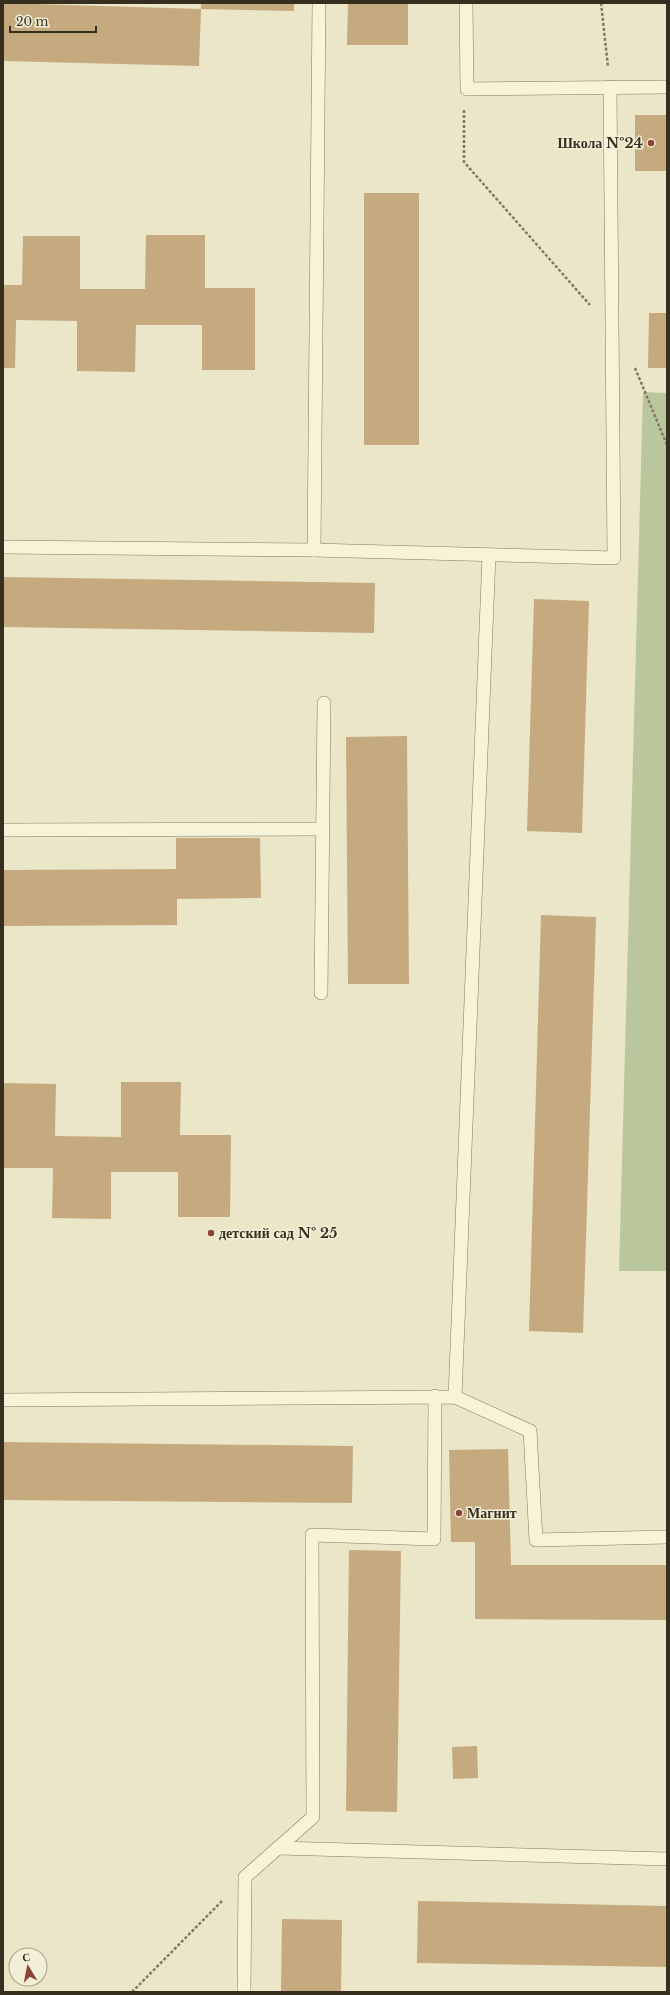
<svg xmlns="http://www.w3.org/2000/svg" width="670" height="1995" font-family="'Libre Baskerville',serif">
<rect width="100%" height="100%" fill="#eae6c7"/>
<!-- green -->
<polygon fill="#bac79c" points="643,392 667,393 667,1271 619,1271"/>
<!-- building -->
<g fill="#c5aa80">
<polygon points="3,3 201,9 201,3 294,3 294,11 201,9 199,66 3,61"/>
<polygon points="348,3 408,3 408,45 347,45"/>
<rect x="635" y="115" width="32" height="56"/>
<rect x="364" y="193" width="55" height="252"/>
<polygon points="146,235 205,235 205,288 255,288 255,370 202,370 202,325 136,325 135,372 77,371 77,321 16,320 15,368 3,368 3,285 22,285 23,236 80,236 80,289 145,289"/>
<polygon points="649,313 667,313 667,368 648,368"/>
<polygon points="3,577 375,583 374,633 3,627"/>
<polygon points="534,599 589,601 582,833 527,831"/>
<polygon points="407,736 409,984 348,984 346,737"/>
<polygon points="176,838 260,838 261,898 177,899 177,925 3,926 3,870 176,869"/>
<polygon points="541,915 596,917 583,1333 529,1331"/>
<polygon points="121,1082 181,1082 180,1135 231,1135 230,1217 178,1217 178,1172 111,1172 111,1219 52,1218 53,1168 3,1168 3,1083 56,1084 55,1136 121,1137"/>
<polygon points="3,1442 353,1446 352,1503 3,1500"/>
<polygon points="508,1449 511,1565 667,1565 667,1620 475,1619 475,1542 451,1542 449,1450"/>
<polygon points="349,1550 401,1551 397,1812 346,1811"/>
<polygon points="477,1746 478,1778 453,1779 452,1747"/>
<polygon points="418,1901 667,1906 667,1967 417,1963"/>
<polygon points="282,1919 342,1920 341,1992 281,1992"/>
</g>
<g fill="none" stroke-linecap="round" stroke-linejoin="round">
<!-- service casing -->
<g stroke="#84795e" stroke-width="14">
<g id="service">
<polyline points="466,3 467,89 667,87"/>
<polyline points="3,547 314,550 614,558 610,87"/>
<polyline points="314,550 319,3"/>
<polyline points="3,830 322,829"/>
<polyline points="321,993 324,703"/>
<polyline points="455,1397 489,555"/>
<polyline points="3,1400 455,1397 530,1431 536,1540 667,1537"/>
<polyline points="278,1848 667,1859"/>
<polyline points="244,1992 245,1877 313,1817 312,1535 434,1539 435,1396"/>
</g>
</g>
<!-- path -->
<g stroke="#84795e" stroke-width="2.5" stroke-dasharray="3 2" stroke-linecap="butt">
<polyline points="601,3 608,67"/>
<polyline points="464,110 464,162 590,305"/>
<polyline points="635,368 667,445"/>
<polyline points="132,1992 223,1900"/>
</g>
<!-- service -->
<use href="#service" stroke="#f6f3d9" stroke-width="13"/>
</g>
<!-- markers -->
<g fill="#8d4434" stroke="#f2efd6" stroke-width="1.5">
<circle cx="651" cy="143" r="4"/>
<circle cx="211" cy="1233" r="4"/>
<circle cx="459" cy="1513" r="4"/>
</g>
<g text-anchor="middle" stroke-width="3" stroke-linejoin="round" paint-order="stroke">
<!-- poi labels -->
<g font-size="14" font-weight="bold" fill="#362f20" stroke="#f2efd6" text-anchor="start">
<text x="643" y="148" text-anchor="end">Школа №24</text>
<text x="219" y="1238">детский сад № 25</text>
<text x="467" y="1518">Магнит</text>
</g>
</g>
<!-- border -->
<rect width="670" height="1995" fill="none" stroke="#362f20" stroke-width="8"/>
<!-- north arrow -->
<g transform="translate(28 1967) rotate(350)"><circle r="19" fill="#f2efd6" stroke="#a7a28d"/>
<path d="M0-3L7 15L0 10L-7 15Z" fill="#8d4434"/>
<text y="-6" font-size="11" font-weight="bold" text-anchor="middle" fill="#362f20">С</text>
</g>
<!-- scale -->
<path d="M10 26v6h86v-6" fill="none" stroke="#362f20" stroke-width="2"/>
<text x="16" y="26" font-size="12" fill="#362f20" stroke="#f2efd6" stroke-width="3" paint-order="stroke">20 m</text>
</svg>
